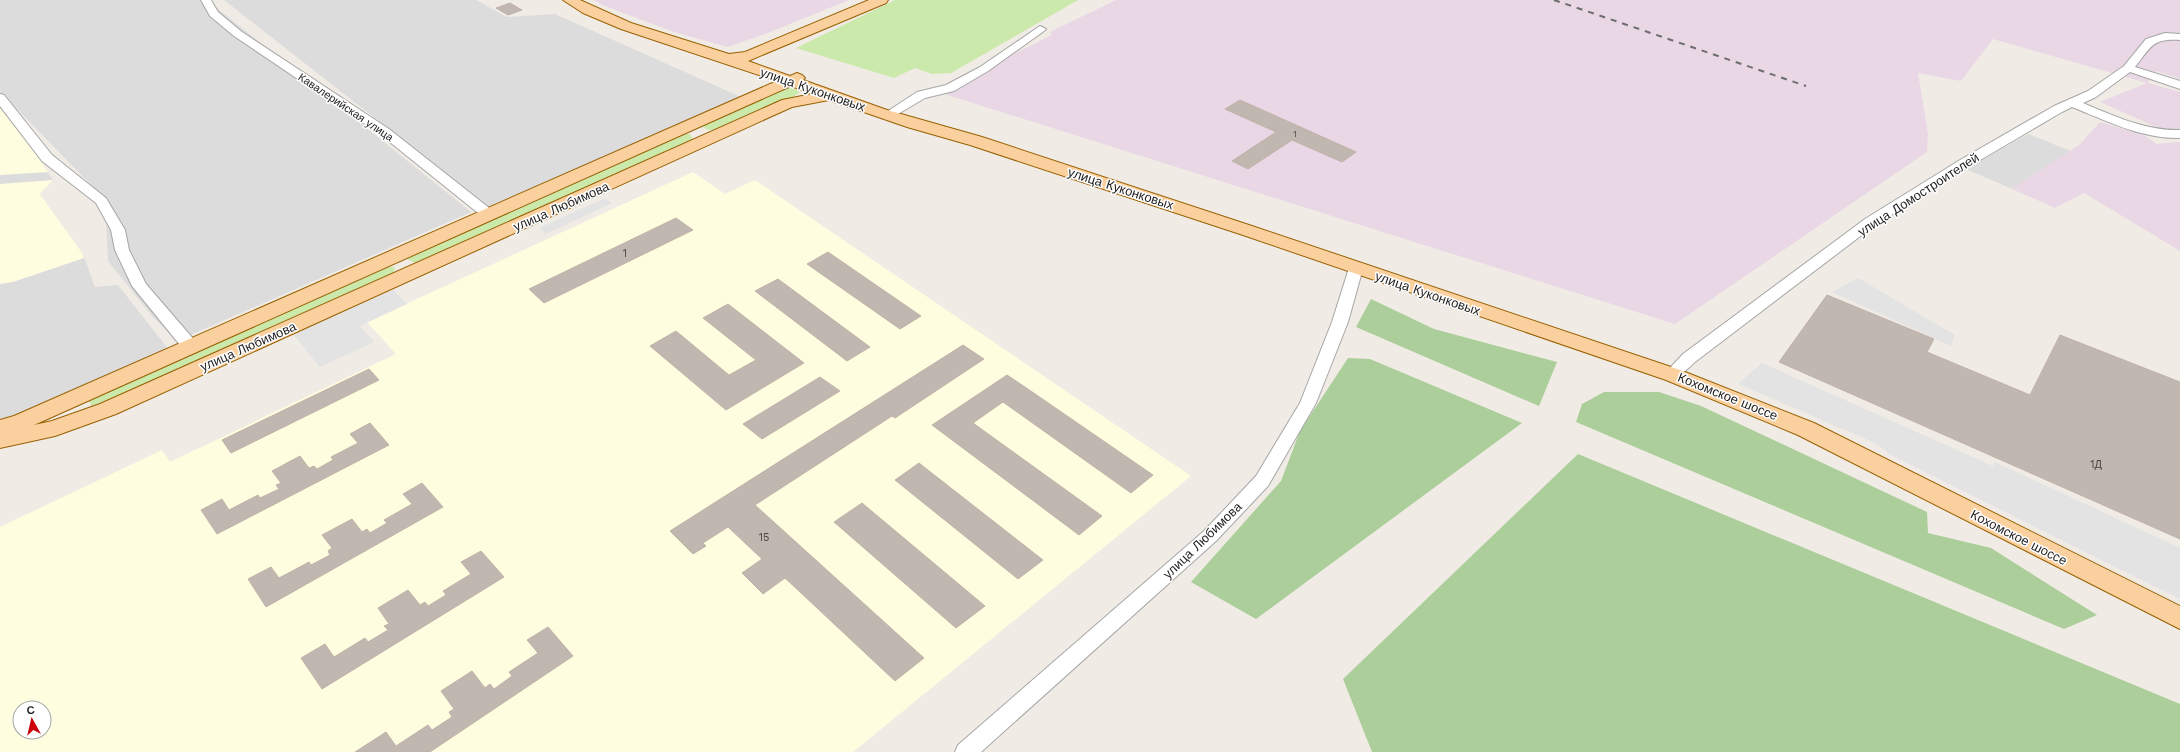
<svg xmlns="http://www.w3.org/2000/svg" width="2180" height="752" font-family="'Work Sans',sans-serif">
<rect width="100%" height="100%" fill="#f0ece5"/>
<!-- residential -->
<g fill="#dddcdc">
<polygon points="0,0 207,0 471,212 177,341 152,316 108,261 105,199 0,92"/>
<polygon points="224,0 476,0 507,17 555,14 741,97 491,209"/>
<polygon points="0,106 19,130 53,180 40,194 83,254 95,287 118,285 169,350 34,409 0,421"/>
<polygon points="2028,134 2071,151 2012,189 1966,169"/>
</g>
<!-- industrial -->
<g fill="#e9d7e6">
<polygon points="594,0 849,0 765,34 728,47 674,32 602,5"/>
<polygon points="1116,0 2180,0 2180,79 2156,71 2148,83 2180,92 2180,129 2163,130 2100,102 2147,83 1993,39 1961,81 1918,73 1928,134 1927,152 1675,324 938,92 1052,35 1050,32"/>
<polygon points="2100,122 2142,134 2157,144 2180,142 2180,251 2084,193 2055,208 2012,189 2079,145"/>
</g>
<!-- education -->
<g fill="#fffddf" fill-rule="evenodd">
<polygon points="0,106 19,130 48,172 0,175"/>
<path d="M693,172L725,194L755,180L1191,476L853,752H0V527L162,450L170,462L396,354L367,322ZM20,708H44V732H20Z"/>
<polygon points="53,180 40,194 83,254 84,258 13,282 0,284 0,184"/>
</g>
<!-- grass -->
<g fill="#cce9ac">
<polygon points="895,0 1078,0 951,73 932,74 915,68 894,78 796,48"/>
<polygon points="785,88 793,88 800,92 790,99 719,129 708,130 703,127 703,125"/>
<polygon points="679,134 690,134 693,139 423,262 415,263 407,259 409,255"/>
<polygon points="386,265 395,268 393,274 101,407 92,408 88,399"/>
</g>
<!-- forest -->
<g fill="#acce9a">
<polygon points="1371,299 1434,329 1557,362 1539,406 1356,327"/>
<polygon points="1348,358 1370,359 1522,423 1256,619 1191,582 1281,481 1300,431"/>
<polygon points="1604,392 1659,392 1701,406 1927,512 1928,533 1991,548 2097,615 2064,629 1576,422 1582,404"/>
<polygon points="1578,454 2180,704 2180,752 1372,752 1343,679"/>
</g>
<!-- parking -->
<g fill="#e3e3e3">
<polygon points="605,198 612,203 546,234 539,228"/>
<polygon points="1858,278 1955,335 1951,346 1832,292"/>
<polygon points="393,290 407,304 360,326 374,342 320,367 293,334"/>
<polygon points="1762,363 1993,466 1995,462 2180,548 2180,599 1891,455 1875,443 1738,384"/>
</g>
<!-- building -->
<g fill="#c0b7b1" stroke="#c1b2a8">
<polygon points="510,3 522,10 508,15 496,8"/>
<polygon points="1240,100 1287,121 1356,152 1342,162 1292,140 1248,169 1232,161 1276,132 1225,109"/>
<polygon points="676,218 693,230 544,303 529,289"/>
<polygon points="828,252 921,316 900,329 807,264"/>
<polygon points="778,279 870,347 847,361 755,291"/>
<polygon points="1827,295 1934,339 1927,352 2030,395 2060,335 2180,382 2180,539 1779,362"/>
<polygon points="728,304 804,363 726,410 650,346 676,331 729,375 756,360 703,318"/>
<polygon points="963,345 984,359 895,418 892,416 755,505 924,658 895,681 785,578 763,594 742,573 762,559 728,527 703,543 706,546 693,554 670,531"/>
<polygon points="369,369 379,380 231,453 222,440"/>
<polygon points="1007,375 1025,387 1153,475 1131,493 1003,402 973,423 1102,516 1079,535 932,425"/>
<polygon points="820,377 840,391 762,439 743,424"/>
<polygon points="370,423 389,445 217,534 201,510 222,499 229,510 258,495 260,498 279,489 276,485 281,483 272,471 300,456 309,468 314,466 317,469 333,460 331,457 358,443 350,434"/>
<polygon points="919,463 1043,560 1018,579 895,480"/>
<polygon points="422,483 443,507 266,607 248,579 271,567 279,578 309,562 311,565 330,555 328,551 332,548 322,535 352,519 362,532 367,529 370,533 387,523 384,520 412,504 403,494"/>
<polygon points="862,503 985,606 956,628 834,522"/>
<polygon points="481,551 504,577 322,689 301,658 325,644 334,657 365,638 368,642 388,630 384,626 389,624 378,608 408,590 420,605 425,602 428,606 446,595 443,591 471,574 461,562"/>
<polygon points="548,627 573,656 430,752 355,752 386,732 396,746 428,725 432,730 452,717 449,712 454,709 441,691 472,671 485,688 490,684 494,689 512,676 509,672 538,653 527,640"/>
</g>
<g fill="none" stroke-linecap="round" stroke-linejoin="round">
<!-- minor casing -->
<g stroke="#a6a6a6" stroke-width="2">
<g id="minor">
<polygon points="201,0 211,0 218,12 242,32 389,129 493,211 495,214 493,217 483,217 381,135 234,36 210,16"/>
<polygon points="1040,26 1046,29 1044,31 988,71 954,91 925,98 898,114 894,115 888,111 917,92 946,85 980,67"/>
<path d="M2165,33L2180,34V40C2152,38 2151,47 2135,67L2180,81V89L2130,72L2096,97L2083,103C2114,116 2146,131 2180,130V138C2142,139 2107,121 2072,107L2062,112L1970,166L1875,225L1695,362C1687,369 1682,377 1670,374L1668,370L1683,354L1865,219L1960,160L2054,106L2088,91L2124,66L2146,39Z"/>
<polygon points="0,94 4,95 52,155 106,198 125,230 129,250 146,284 196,342 198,346 196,350 184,350 132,286 115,250 111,230 96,203 42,161 0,106"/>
<polygon points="1356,264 1361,265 1363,268 1348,322 1316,403 1268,486 1216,541 981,752 955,752 958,745 1204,531 1256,476 1300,403 1332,322 1349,268 1351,265"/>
</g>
</g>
<!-- major casing -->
<g stroke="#986002" stroke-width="2">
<path id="major" d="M563,0H580L631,23L729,54L745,52L869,0H888L886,3L748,61L790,76L797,73L802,75L805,78L803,80L887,110L982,137L1255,227L1680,370L1814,423L2180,606V629L1798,435L1666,380L1243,235L970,145L907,127L829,100L792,107L116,414L55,436L0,448V420L14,416L777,81L621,29L583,13ZM791,86L812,94L782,100L100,404L52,421L34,425Z"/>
</g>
<!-- minor -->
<use href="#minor" fill="#fff" fill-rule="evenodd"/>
<!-- major -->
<use href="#major" fill="#fbd09f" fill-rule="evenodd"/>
<!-- rail -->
<polyline stroke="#6d6d6d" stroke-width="2" stroke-dasharray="6 6" stroke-linecap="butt" points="1554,0 1806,86"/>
</g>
<g text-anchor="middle" stroke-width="3" stroke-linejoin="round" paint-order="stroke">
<!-- far-number labels -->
<g font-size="9" fill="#474544">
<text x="1295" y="137">1</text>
</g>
<!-- far-street labels -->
<g font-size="11" fill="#1f1f1f" stroke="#fff">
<text transform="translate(346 107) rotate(34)" y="4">Кавалерийская улица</text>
</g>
<!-- number labels -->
<g font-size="11" fill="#474544">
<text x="625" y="257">1</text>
<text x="2096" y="468">1Д</text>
<text x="764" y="541">15</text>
</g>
<!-- street labels -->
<g font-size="13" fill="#1f1f1f" stroke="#fff">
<text transform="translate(813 89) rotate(19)" y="5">улица Куконковых</text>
<text transform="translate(1121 188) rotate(18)" y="5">улица Куконковых</text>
<text transform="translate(1918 194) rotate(-33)" y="5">улица Домостроителей</text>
<text transform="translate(561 206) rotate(-24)" y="5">улица Любимова</text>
<text transform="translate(1428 293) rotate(19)" y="5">улица Куконковых</text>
<text transform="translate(248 346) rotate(-24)" y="5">улица Любимова</text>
<text transform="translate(1728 396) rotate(22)" y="5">Кохомское шоссе</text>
<text transform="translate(2019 537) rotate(27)" y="5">Кохомское шоссе</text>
<text transform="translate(1202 540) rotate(-44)" y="5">улица Любимова</text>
</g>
</g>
<!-- north arrow -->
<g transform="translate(32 720) rotate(352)"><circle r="19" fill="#ffffff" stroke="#a5a5a5"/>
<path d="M0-3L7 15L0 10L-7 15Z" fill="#cb020a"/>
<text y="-6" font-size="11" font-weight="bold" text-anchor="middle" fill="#1f1f1f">С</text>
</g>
</svg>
